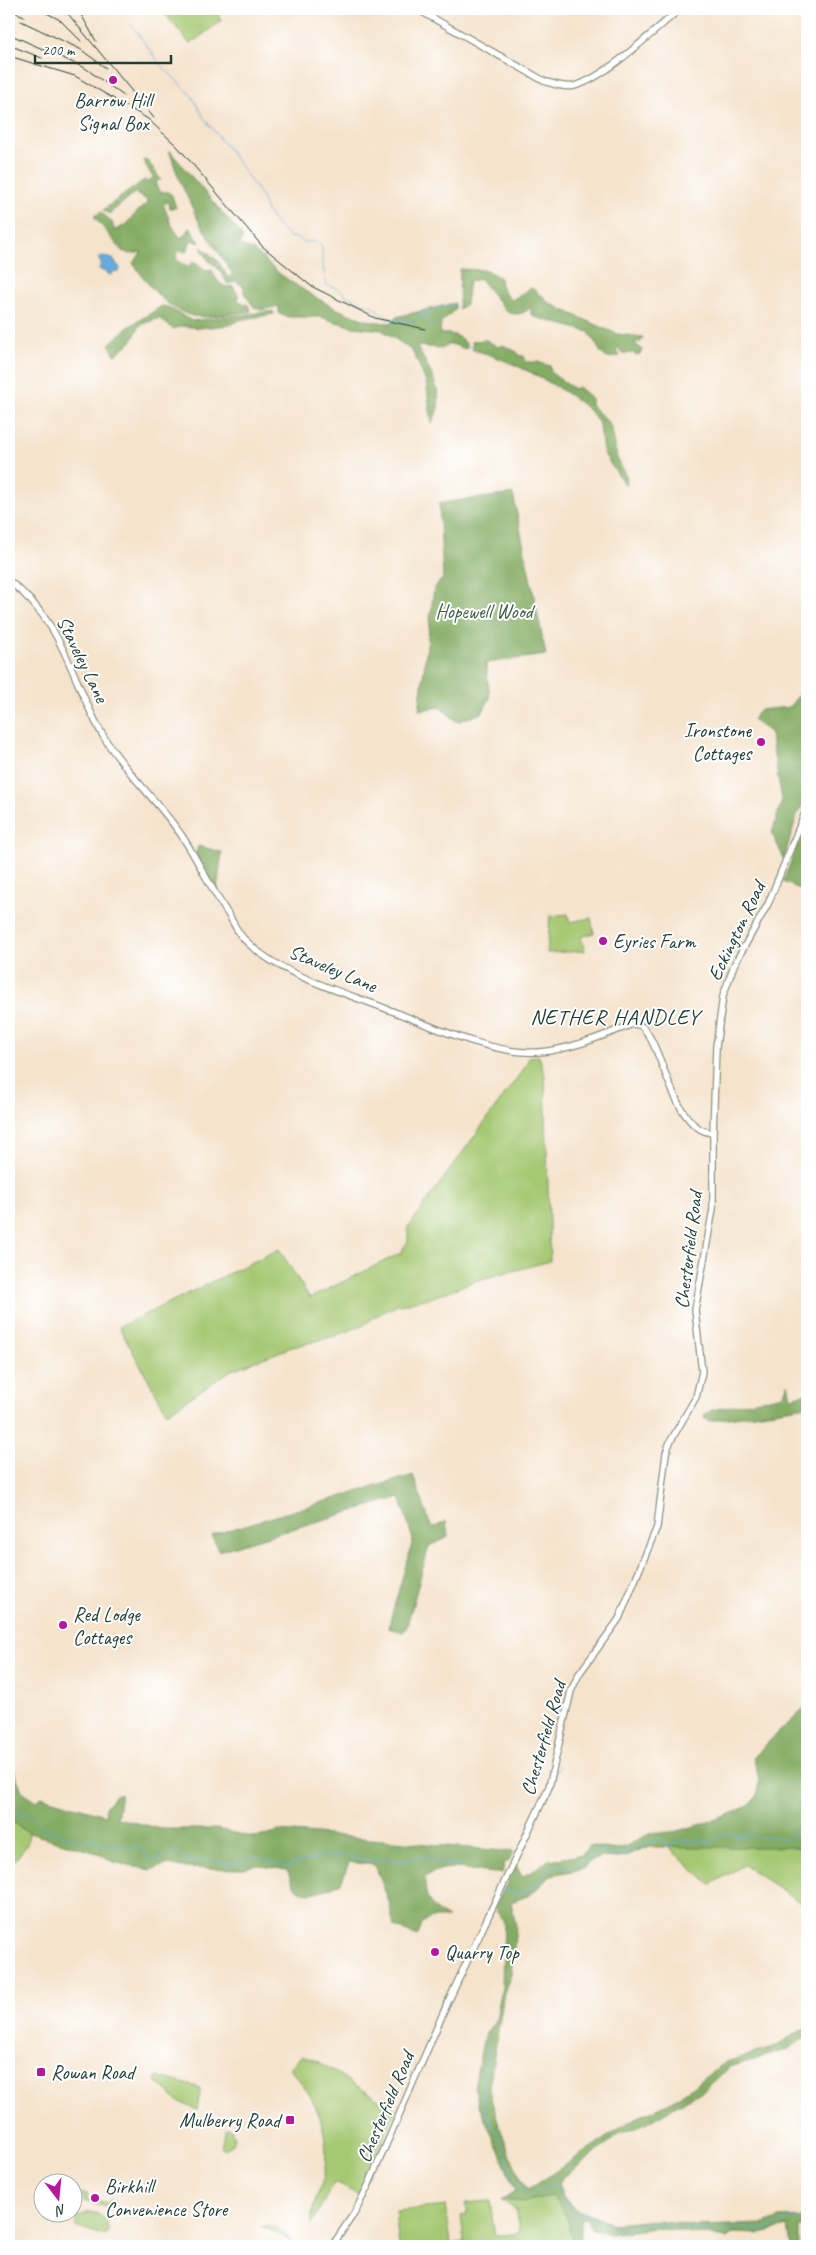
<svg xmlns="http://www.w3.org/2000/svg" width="816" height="2255" font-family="Caveat,sans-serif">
<rect width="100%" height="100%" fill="#fff"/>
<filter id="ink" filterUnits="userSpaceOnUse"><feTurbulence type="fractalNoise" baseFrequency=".02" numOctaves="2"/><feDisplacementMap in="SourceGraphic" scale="10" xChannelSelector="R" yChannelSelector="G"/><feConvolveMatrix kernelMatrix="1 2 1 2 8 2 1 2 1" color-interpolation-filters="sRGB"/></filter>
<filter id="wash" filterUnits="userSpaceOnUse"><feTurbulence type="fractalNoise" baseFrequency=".0096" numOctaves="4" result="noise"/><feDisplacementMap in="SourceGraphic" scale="20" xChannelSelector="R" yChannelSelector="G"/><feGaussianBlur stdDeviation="1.12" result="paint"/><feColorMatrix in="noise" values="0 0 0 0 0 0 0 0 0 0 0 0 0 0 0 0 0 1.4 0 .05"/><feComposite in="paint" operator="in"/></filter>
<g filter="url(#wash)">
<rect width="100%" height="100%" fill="#f5e3cc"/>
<!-- green -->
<g fill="#a5c872" stroke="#628253">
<polygon points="161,9 215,9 221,21 190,44"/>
<polygon points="568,914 570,922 591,918 594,933 581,937 585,951 547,953 550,916"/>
<polygon points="539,1056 545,1076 550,1261 475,1281 436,1296 396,1306 374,1317 364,1325 335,1336 289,1348 230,1371 167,1413 119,1327 279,1249 310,1298 401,1253 408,1241 408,1227 525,1067 529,1057"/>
<polygon points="9,1819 29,1833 27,1845 15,1860 9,1853"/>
<polygon points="667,1846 799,1847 807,1851 807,1907 744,1865 710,1885"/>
<path d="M301,2056L317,2061L396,2110L360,2195L334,2182L312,2224C310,2205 320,2192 324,2175C331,2136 318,2097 289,2069Z"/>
<polygon points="158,2076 201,2088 197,2110 177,2101 156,2081"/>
<polygon points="226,2128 231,2129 234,2136 232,2145 224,2149 221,2146"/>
<polygon points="82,2193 88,2194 87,2199 108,2204 109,2200 115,2202 109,2208 84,2201"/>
<path d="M550,2196C568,2205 570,2228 574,2246H399L395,2211L446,2206L451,2244L464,2242L461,2215L467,2214L465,2203L490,2201L495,2236L519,2233L517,2211L502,2200L525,2202Z"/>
<path d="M89,2212C100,2213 111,2221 107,2233L103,2235L75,2226L77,2218Z"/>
<polygon points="262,2226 278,2228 293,2242"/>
</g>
<!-- forest -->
<g fill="#84ac64" stroke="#52744c">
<path d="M169,150L243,237L240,244C245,248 250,248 254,251C263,257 271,267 280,274C311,296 353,323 391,323L396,317L455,303V309L441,323L440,334C452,333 460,335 467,345L466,349L451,344L441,348L416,346C425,360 442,390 438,408C437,413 434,418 432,423L426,382L419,365L412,351L400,342L382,330L353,327L320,317H289L279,314V306L261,310L254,307L244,293V287L236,281L228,284L217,267L209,261L201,247L217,260L228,277H231L232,273L199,222L179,179Z"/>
<path d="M143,160L148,161L161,180H157L156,186L160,192H168L172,195L176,208H170L168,202L163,204L171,224L180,238L186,234L190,227L200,243L191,240L186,252L179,250L176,258L182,264L190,266L193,261L207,271L212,270C217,281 221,289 233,286L239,297L237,300L249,306L251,311C238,313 205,319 193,316C166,309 148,285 133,263L142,252L130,254L122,251L94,216L101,212L112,222L114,230C128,228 135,210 147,204L146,199L137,195V191L109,214L103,210L144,180L147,182L153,178Z"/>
<path d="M460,269L486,270L500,278C500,286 505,296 512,300L531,288L537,291L538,295H542L548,302L559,308L617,334L643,337L641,342H634L642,350L640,354L635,355L633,353H622L618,347L616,350L620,356L607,358L601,353L589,332L535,317L531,314V307C524,314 516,316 507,312L480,279L469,281L466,304L459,309Z"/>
<polygon points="162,306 168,307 192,321 273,311 274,314 239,320 230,325 199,328 182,326 173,329 159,318 140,325 132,341 115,355 109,344 127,328"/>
<path d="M486,340L498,347L503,345L517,352L519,356H524L526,362H538L550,366L551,373L574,389L578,387L591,398V405L607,421L612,430L617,458L627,478L625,485C619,475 611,466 606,457C598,444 605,429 595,417C574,391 505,357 473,350L472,341Z"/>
<polygon points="513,494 546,655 486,663 490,698 482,713 457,722 441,707 419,710 434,588 443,578 439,503"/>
<polygon points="807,693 807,723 804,728 807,743 807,797 797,815 784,859 772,833 782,800 770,732 753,720 759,710 789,707 797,697"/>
<polygon points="807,819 807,892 783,882"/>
<polygon points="198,846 222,852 217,890 195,855"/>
<polygon points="788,1383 791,1397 807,1393 807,1406 709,1421 704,1418 704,1415 712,1410 783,1395"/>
<polygon points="413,1475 432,1529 446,1521 448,1537 429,1546 406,1629 403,1632 388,1628 413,1540 400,1497 218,1551 212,1535"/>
<path d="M807,1705V1851L799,1847H647L620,1858L602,1857L589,1862L581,1869L551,1875L530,1895L511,1902L516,1926L511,1974L504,1993L489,2087C491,2107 516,2175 528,2190L632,2120L672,2101L726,2062L770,2049L807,2027V2036L787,2050L730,2067L704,2090L645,2124L620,2134L565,2176L560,2181L559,2186L563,2197L575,2209L612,2224L658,2220L695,2226L732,2225L765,2224L779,2218L807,2217V2226L799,2227V2246H791L788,2226L757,2234L734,2233L727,2238L656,2228L610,2234L593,2229L587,2219L581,2218V2246H574L568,2220L556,2199L550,2196L525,2202L502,2200L516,2191L479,2105L474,2087L484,2036L496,2019L502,1987L504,1922L494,1908L516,1865L522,1877L549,1860L583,1855L588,1846C599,1845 607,1851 618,1849C631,1846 640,1837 652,1833C658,1831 665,1833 671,1832C686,1830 745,1812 753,1801C764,1787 757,1772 753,1757Z"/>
<path d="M9,1757L22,1791L37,1801L42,1797L106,1815L105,1807L115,1795L121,1794L117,1818L161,1829H217L252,1837L270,1835L277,1831L306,1833L514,1852L508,1862H505L502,1873C472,1874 452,1859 425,1877C424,1899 431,1908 448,1918H431L422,1923L418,1936L394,1927L389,1902L375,1865L349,1862L341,1883C328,1888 308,1899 296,1888C292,1884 290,1875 287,1870L254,1865L244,1869L187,1868L169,1864L150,1870L113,1862L101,1854L29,1833L9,1819Z"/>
</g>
<!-- water -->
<polygon fill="#66abdb" stroke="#427488" points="104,256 113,259 120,268 119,272 115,271 111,275 99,269 101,263 98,258"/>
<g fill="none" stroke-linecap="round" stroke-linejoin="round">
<!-- stream -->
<g stroke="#66abdb" stroke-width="1">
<polyline points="131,24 160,64 192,96 204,118 233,155 263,199 266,210 278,227 285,231 289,237 298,238 303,242 315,242"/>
<path d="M318,243L322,247V264L327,285C333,288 341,288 344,295L364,304L373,306L386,318L406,321L415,320L424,313L455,304"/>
<polyline points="424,313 425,319 431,323 430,327"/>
<polyline points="467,346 475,347"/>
<polyline points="9,1795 11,1800 9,1805"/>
<polyline points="547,1799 559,1766"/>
<polyline points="9,1813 12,1814 17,1811 20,1815 28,1814 36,1821"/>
<path d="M38,1823L45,1829L82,1841L91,1836L99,1844L142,1849L149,1859L162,1858L179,1853L187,1862C193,1862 197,1860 203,1860C220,1862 239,1869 253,1856L289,1867L292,1864L329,1856L350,1857L372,1861L384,1858L402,1862L420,1857L462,1867"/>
<polyline points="799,1833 807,1835"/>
<path d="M503,1890L520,1894L541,1881L547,1869L555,1865L572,1867L586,1860L594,1850L614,1856L659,1838L665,1844L672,1846L679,1841L704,1840L707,1843L727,1834L741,1837L750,1833C758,1843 767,1834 777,1837C783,1838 784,1840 789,1839L792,1834L798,1833L807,1824"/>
<polyline points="487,2041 487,2058 481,2085 485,2111 502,2143 512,2175 526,2192"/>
<path d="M529,2195L545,2189L552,2182L575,2215H590C609,2236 617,2228 640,2225L644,2222L674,2226"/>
<polyline points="801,2220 807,2221"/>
<polyline points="679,2227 714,2232 729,2231 740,2226 751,2230 766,2229 791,2219 798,2220"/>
</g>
</g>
</g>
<g filter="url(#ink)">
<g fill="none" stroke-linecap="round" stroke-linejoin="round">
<!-- secondary casing -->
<g stroke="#8a9080" stroke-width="8">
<g id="secondary">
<path d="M417,9L544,81C554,84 564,88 574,86C603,80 656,29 680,9"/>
<path d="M9,581C67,625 70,681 105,739C127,774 159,802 182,836C199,862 212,891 230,917C234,924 238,933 244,939C277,974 340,991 384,1008C430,1025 491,1055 539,1052C570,1050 605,1035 633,1024L640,1025C664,1043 671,1130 713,1133"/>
<polyline points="332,2246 355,2212 369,2184 448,2002 549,1787 571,1691 579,1674 619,1619 657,1527 666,1453 670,1442 696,1397 702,1372 695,1310 713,1209 713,1133 716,1047 723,996 734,965 768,904 807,808"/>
</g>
</g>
<!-- secondary -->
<use href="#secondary" stroke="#fff" stroke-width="5.5"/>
<!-- rail -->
<g stroke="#1f3d34" stroke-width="1">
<polyline points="39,9 60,20 81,41"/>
<polyline points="64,9 154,118"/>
<polyline points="78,9 96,41"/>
<polyline points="9,10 24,16"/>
<polyline points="21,21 80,49 106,68"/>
<polyline points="9,34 85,68 124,96"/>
<polyline points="14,47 42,58"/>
<polyline points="9,56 75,76 148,119 178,147 262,246 311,286 375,318 425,329"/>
</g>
</g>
</g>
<!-- markers -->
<g fill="#b5179e" stroke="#fff" stroke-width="2">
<circle cx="113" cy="80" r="5"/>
<circle cx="761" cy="742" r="5"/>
<circle cx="603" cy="941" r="5"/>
<circle cx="63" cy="1625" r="5"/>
<circle cx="435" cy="1952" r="5"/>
<rect x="36" y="2067" width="10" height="10" rx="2.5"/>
<rect x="285" y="2115" width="10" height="10" rx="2.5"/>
<circle cx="95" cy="2198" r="5"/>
</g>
<g text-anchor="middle" stroke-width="4" stroke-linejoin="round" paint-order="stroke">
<!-- poi labels -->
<g font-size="20" fill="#1f3d34" stroke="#fff" text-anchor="start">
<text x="113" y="107" text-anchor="middle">Barrow Hill<tspan x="113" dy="23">Signal Box</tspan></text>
<text x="751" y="737" text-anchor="end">Ironstone<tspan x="751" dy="23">Cottages</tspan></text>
<text x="613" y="948">Eyries Farm</text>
<text x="73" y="1621">Red Lodge<tspan x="73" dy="23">Cottages</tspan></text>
<text x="445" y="1959">Quarry Top</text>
<text x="51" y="2079">Rowan Road</text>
<text x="280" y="2127" text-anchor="end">Mulberry Road</text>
<text x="105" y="2193">Birkhill<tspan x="105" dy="23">Convenience Store</tspan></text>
</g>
<!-- park labels -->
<g font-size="20" fill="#406044" stroke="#fff">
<text x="484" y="618">Hopewell Wood</text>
</g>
<!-- street labels -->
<g font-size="20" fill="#1f3d34" stroke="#fff">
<text transform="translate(83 659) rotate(64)" y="7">Staveley Lane</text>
<text transform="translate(736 931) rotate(-64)" y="7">Eckington Road</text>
<text transform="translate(333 968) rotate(23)" y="7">Staveley Lane</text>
<text transform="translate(688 1250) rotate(-83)" y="7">Chesterfield Road</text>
<text transform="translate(543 1738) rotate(-74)" y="7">Chesterfield Road</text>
<text transform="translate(385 2107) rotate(-67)" y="7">Chesterfield Road</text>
</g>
<!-- quarter labels -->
<g font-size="22" letter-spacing="1" fill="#1f3d34" stroke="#fff">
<text x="615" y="1024">NETHER HANDLEY</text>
</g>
</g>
<!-- margin -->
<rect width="816" height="2255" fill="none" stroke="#fff" stroke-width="30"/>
<!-- north arrow -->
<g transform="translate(58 2198) rotate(164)"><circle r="24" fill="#ffffff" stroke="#a5b1ae"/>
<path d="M0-4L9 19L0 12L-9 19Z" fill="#b5179e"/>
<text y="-8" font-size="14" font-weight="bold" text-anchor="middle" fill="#1f3d34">N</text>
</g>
<!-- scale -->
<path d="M35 55v8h136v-8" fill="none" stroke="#1f3d34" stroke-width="2.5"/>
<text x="42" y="55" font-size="15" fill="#1f3d34" stroke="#ffffff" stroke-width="4" paint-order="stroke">200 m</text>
</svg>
